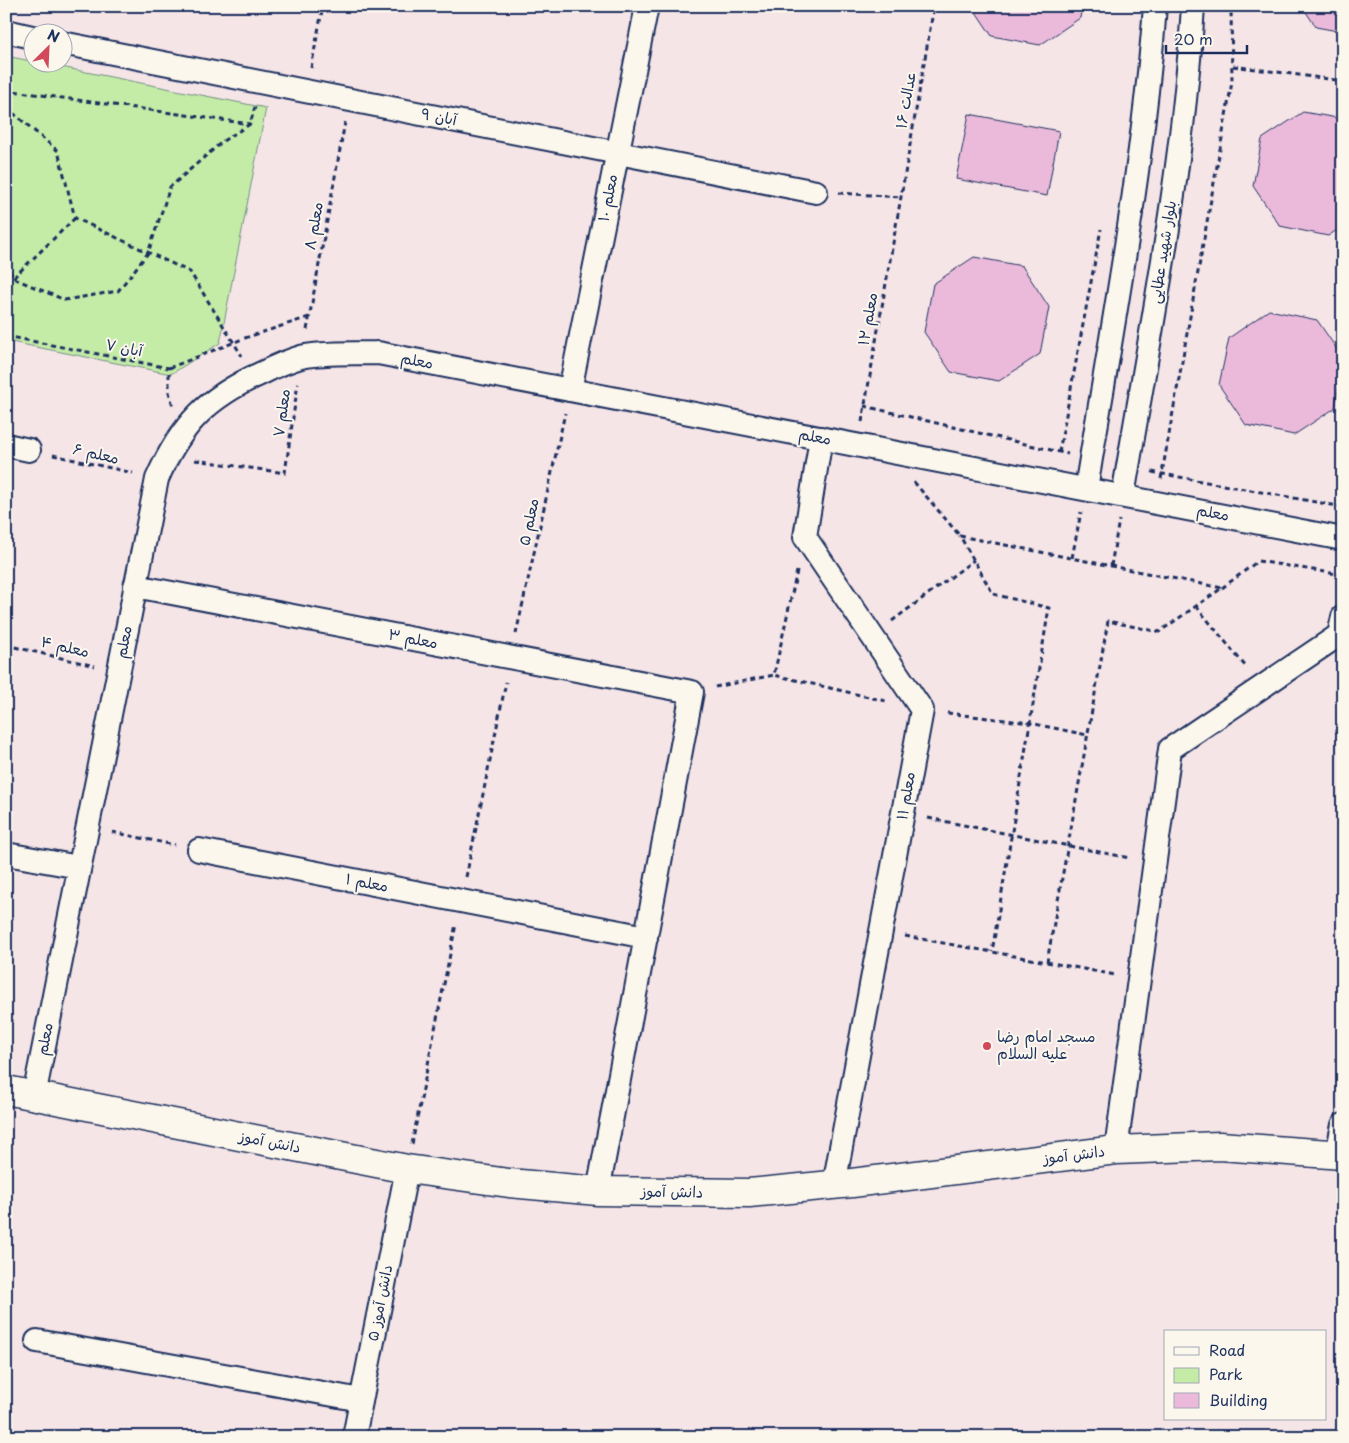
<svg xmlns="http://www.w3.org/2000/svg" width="1349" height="1443" font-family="'Playpen Sans','Playpen Sans Arabic',sans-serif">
<rect width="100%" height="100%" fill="#f6e5e7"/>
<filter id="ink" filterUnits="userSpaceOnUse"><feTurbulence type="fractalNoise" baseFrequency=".02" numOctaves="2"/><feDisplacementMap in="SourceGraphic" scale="10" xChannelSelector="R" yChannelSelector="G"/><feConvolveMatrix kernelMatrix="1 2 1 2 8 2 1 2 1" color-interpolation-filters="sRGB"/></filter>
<g filter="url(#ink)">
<!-- green -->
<polygon fill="#c4eca7" stroke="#708e82" points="6,56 266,108 220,343 171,374 6,341"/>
<!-- building -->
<g fill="#ebbadb" stroke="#1b2f5e">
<polygon points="972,6 1082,6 1080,18 1040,45 992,36"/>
<polygon points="1302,6 1343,6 1343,32 1316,27"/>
<polygon points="1303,112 1343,119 1343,226 1328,236 1280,226 1253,186 1262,139"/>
<polygon points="969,114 1059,131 1047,196 956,179"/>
<polygon points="974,257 1022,266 1049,307 1040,354 999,381 951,372 924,332 933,284"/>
<polygon points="1269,310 1317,320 1343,358 1335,408 1294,435 1246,425 1219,385 1229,338"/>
</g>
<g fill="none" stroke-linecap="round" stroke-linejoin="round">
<!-- minor casing -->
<g stroke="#1b2f5e" stroke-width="26">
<g id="minor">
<polyline points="6,31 32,37"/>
<polyline points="62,43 816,192"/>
<polyline points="570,390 647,6"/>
<polyline points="821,438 805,537 922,710 834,1185"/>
<polyline points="6,445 29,450"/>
<path d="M1086,489C1112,328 1143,168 1155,6"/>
<path d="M1123,496C1150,334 1183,171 1193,6"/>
<polyline points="135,586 692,692 598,1191"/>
<polyline points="199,850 646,937"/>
<polyline points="6,854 79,867"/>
<path d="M34,1096L157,479C181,424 208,397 262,373C274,367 287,361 301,357C323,352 354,354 378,353L1343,539"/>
<polyline points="1116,1150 1170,749 1339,635 1343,617"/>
<polyline points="1337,1154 1343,1125"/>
<polyline points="37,1341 361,1400"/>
<polyline points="354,1437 407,1169"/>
</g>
</g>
<!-- tertiary casing -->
<g stroke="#1b2f5e" stroke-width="31">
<polyline id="tertiary" points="6,1090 407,1169 509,1183 598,1191 749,1193 852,1183 1116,1150 1220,1146 1343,1155"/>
</g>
<!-- path -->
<g stroke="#1b2f5e" stroke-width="3" stroke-dasharray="5 4" stroke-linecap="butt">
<polyline points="923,6 934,8"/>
<polyline points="1233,66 1343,81"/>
<polyline points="311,68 323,6"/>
<polyline points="6,90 250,124"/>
<polyline points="6,107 58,151 75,218 190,272 242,356"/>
<polyline points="839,193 901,197"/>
<polyline points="6,262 13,278 75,218"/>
<polyline points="6,281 13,278 65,300 118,291 148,253 170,187 223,141 250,124 255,107"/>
<polyline points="307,330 345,122"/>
<polyline points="6,336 169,368 169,392 173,406"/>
<polyline points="169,368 245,338 309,317"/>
<polyline points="864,406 1068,454"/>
<polyline points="862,422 934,6"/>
<polyline points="1059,452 1101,229"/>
<polyline points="53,455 133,473"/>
<polyline points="195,460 285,473 298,383"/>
<polyline points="1152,472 1343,507"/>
<polyline points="1161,479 1232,82 1231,6"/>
<polyline points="914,482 960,536"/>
<polyline points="1072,558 1081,512"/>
<polyline points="1111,566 1119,520"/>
<polyline points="797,571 774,675 886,701"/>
<polyline points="1222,588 1258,561 1343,575"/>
<polyline points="1196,606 1246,667"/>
<polyline points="892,621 974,560"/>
<polyline points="516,634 565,413"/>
<polyline points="6,645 95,666"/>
<polyline points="1341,663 1343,697"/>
<polyline points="715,687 774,675"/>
<polyline points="947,713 1030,723 1087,735"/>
<polyline points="928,818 1130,858"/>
<polyline points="112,832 175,845"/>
<polyline points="466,877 506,682"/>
<polyline points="905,936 1047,962 1108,621 1159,632 1222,588 960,536 993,594 1049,608 992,952"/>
<polyline points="1047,962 1115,975"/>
<polyline points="412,1144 456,924"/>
</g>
<!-- minor -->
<use href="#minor" stroke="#fbf7ec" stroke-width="22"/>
<!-- tertiary -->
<use href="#tertiary" stroke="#fbf7ec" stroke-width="28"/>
</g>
</g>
<!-- markers -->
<circle fill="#d1495b" stroke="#fbf7ec" stroke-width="2" cx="987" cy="1046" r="5"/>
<g text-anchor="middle" stroke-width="4" stroke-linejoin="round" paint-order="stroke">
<!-- street labels -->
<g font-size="15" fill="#1b2f5e" stroke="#fbf7ec">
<text transform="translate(906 100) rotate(-80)" y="5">عدالت ۱۶</text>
<text transform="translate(439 117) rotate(11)" y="5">آبان ۹</text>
<text transform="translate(608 198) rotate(-79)" y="5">معلم ۱۰</text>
<text transform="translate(314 226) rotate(-80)" y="5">معلم ۸</text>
<text transform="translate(1163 252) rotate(-81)" y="5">بلوار شهید عطایی</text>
<text transform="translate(868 319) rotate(-80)" y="5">معلم ۱۲</text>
<text transform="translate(124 348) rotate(11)" y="5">آبان ۷</text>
<text transform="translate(417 361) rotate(11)" y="5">معلم</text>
<text transform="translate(282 413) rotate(-82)" y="5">معلم ۷</text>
<text transform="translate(815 437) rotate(11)" y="5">معلم</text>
<text transform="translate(96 454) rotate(13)" y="5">معلم ۶</text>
<text transform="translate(1213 513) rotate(11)" y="5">معلم</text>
<text transform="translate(529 522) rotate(-78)" y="5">معلم ۵</text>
<text transform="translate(413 639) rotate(11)" y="5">معلم ۳</text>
<text transform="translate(124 642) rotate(-79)" y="5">معلم</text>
<text transform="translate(65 647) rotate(13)" y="5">معلم ۴</text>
<text transform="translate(906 796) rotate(-80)" y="5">معلم ۱۱</text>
<text transform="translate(367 883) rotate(11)" y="5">معلم ۱</text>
<text transform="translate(45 1039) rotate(-79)" y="5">معلم</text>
<text transform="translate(270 1142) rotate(11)" y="5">دانش آموز</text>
<text transform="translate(1074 1155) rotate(-7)" y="5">دانش آموز</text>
<text transform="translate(672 1192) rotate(1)" y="5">دانش آموز</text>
<text transform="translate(380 1303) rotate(-79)" y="5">دانش آموز ۵</text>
</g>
<!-- poi labels -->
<g font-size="15" fill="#1b2f5e" stroke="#fbf7ec" text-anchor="start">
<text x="997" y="1042">مسجد امام رضا<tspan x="997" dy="17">علیه السلام</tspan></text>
</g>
</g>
<!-- margin -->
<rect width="1349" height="1443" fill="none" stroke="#fbf7ec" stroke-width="25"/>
<rect x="12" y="12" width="1324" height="1418" fill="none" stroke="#1b2f5e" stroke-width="2" filter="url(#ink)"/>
<!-- legend -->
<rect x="1164" y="1330" width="162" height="90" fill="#fbf7ec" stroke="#a1a7b3"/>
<rect x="1174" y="1347" width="25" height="8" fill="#fbf7ec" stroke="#a1a7b3"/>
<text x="1209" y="1356" font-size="15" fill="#1b2f5e">Road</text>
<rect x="1174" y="1368" width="25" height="15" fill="#c4eca7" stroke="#a1a7b3"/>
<text x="1209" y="1380" font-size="15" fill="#1b2f5e">Park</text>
<rect x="1174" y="1393" width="25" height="15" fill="#ebbadb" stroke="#a1a7b3"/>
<text x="1209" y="1406" font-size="15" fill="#1b2f5e">Building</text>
<!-- north arrow -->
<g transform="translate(48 48) rotate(24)"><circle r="24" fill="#fbf7ec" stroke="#a1a7b3"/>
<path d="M0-4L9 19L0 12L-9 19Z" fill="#d1495b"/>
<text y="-8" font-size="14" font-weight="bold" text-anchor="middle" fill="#1b2f5e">N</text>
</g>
<!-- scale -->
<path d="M1166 45v8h81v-8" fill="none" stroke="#1b2f5e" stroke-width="2.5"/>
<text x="1174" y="45" font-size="15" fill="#1b2f5e" stroke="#fbf7ec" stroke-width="4" paint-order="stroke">20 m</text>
</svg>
